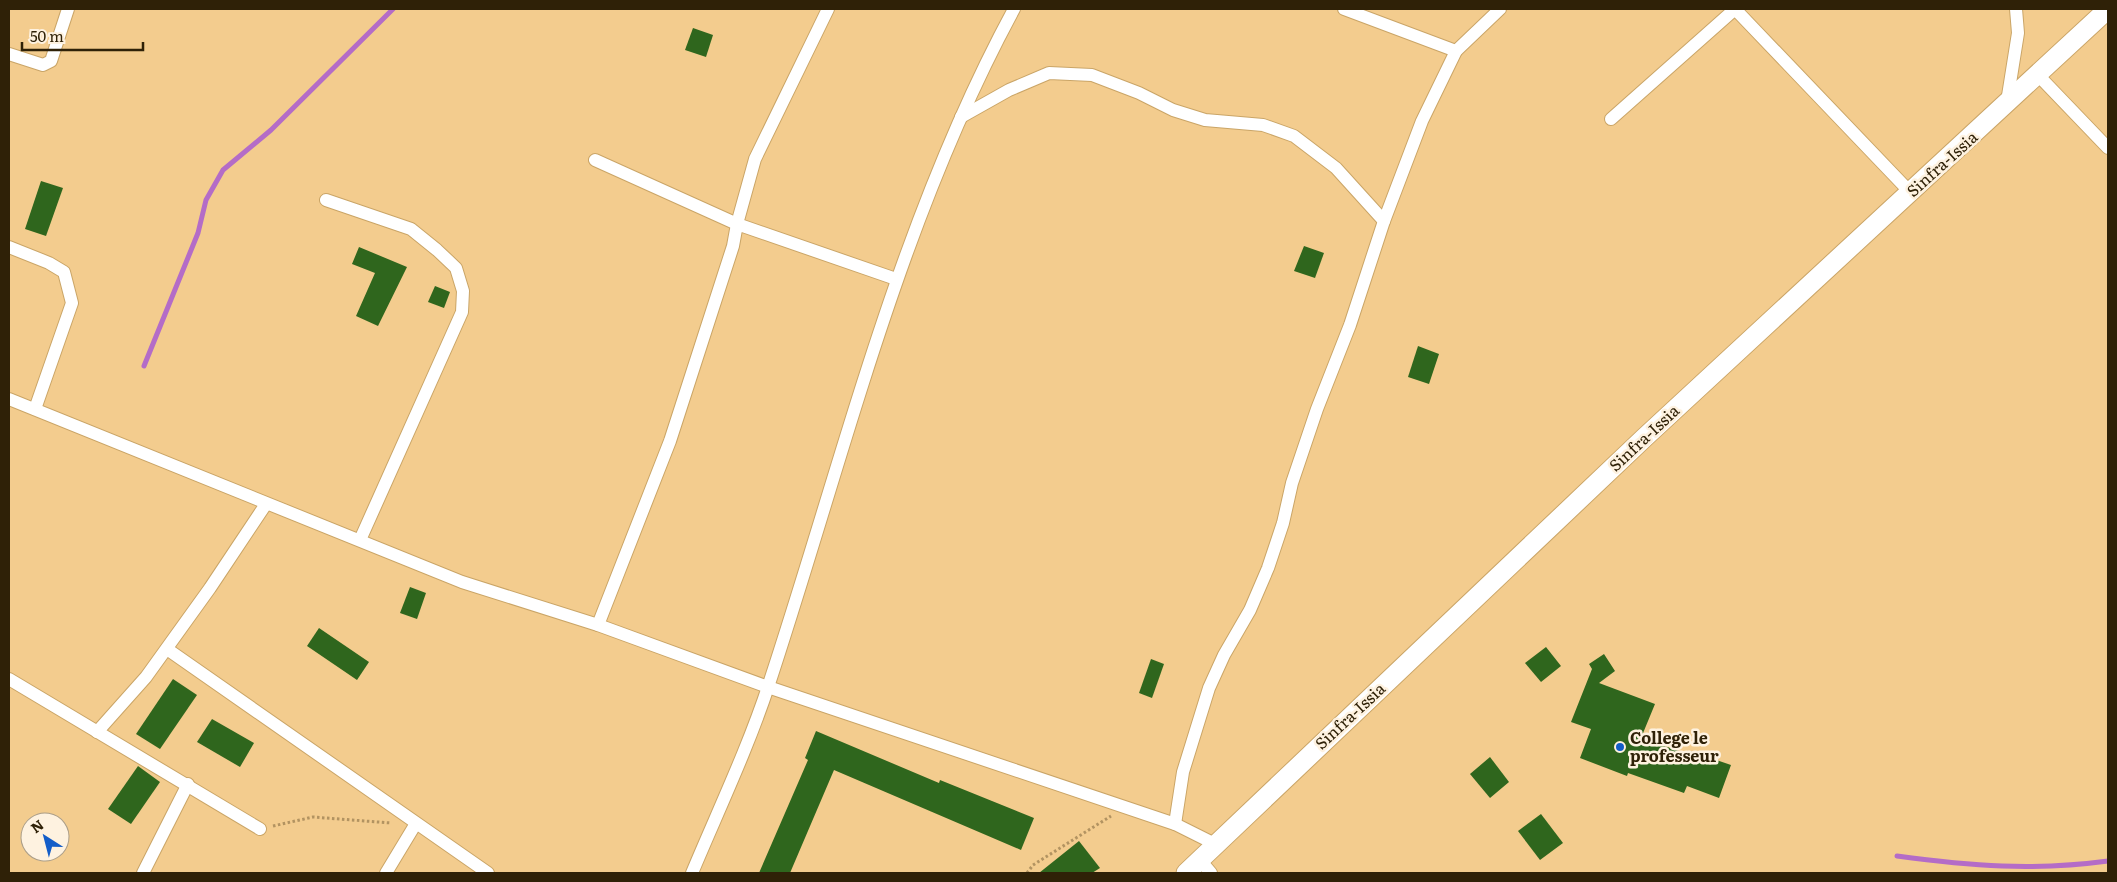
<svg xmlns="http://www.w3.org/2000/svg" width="2117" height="882" font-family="Literata,serif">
<rect width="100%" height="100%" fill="#f3cc8e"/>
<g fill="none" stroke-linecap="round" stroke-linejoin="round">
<!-- stream -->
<g stroke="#b46cc7" stroke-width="5">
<polyline points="144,366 198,233 206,200 223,170 271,130 393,9"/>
<path d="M1897,856C1970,866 2034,871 2108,861"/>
</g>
</g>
<!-- building -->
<g fill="#2f661d">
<polygon points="693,28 713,35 706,57 685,50"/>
<polygon points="41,181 63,188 46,236 25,229"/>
<polygon points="1304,246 1324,253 1315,278 1294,271"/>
<polygon points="359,247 407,267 378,326 356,316 375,273 352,264"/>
<polygon points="435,286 450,292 444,308 428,302"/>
<polygon points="1418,346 1439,354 1429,384 1408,377"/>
<polygon points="410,587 426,593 417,619 400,613"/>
<polygon points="319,628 369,662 357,680 307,646"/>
<polygon points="1546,647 1561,666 1541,682 1525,663"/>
<polygon points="1604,654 1615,671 1599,683 1655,704 1641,738 1688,754 1690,751 1731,765 1719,798 1687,786 1684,793 1628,773 1627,776 1580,758 1591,729 1571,722 1592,669 1589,664"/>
<polygon points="1151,659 1164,664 1152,698 1139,693"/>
<polygon points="173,679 197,695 160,749 136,734"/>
<polygon points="212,719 254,743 240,767 197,742"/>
<polygon points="816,731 939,783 940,780 1034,818 1021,850 834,770 790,873 759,873 808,760 805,758"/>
<polygon points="1490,757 1509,782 1490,798 1470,774"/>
<polygon points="138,766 160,782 131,824 108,809"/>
<polygon points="1541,814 1563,843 1540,860 1518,831"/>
<polygon points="1079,841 1100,868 1092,873 1039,873"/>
</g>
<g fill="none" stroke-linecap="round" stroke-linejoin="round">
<!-- minor casing -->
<g stroke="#caa567" stroke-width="14">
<g id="minor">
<polyline points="1344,9 1456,51"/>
<polyline points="1735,9 1910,192"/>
<polyline points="9,54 43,65 51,61 68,9"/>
<polyline points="2037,74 2108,148"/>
<polyline points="2007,102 2018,33 2016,9"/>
<polyline points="961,117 1009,90 1049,73 1092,75 1139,93 1173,110 1205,120 1263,125 1294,136 1336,168 1384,221"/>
<polyline points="1611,119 1735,9"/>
<polyline points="595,160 737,224 755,159 828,9"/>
<polyline points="326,200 411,229 437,250 456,268 463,291 462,312 360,540"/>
<polyline points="9,247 49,263 64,272 72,303 35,409"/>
<polyline points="9,399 462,582 598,625 768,687 1175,824 1215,844"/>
<polyline points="598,625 670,441 733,246 737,224 896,279"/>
<polyline points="167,649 488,873"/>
<polyline points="9,679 260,829"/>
<polyline points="97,732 146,677 210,588 266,504"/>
<polyline points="1175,824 1183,772 1209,688 1224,655 1250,610 1268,568 1283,523 1292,483 1317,409 1350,325 1384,221 1422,121 1456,51 1500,9"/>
<polyline points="1200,860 1211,873"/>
<polyline points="143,873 188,784"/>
<polyline points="386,873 415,825"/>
<path d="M692,873C718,811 748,748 769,684C844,457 899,221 1014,9"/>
</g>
</g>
<!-- secondary casing -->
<g stroke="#caa567" stroke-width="21">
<polyline id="secondary" points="1186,873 1644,438 2108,9"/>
</g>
<!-- path -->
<g stroke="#b29361" stroke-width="3" stroke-dasharray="2.5 2.5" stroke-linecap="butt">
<polyline points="273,826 313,817 391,823"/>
<polyline points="1027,873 1033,865 1111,816"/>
</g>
<!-- minor -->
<use href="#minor" stroke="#fff" stroke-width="12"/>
<!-- secondary -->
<use href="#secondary" stroke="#fff" stroke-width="19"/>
</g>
<!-- markers -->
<circle fill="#135dc8" stroke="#fef2e0" stroke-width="2" cx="1620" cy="747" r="5"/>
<g text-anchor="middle" stroke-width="5" stroke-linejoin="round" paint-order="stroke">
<!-- street labels -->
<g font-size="16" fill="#2f2107" stroke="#fef2e0">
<text transform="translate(1942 164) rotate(-42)" y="6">Sinfra-Issia</text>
<text transform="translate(1644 438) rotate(-43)" y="6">Sinfra-Issia</text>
<text transform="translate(1350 716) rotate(-43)" y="6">Sinfra-Issia</text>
</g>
<!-- poi labels -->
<g font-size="16" font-weight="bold" fill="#2f2107" stroke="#fef2e0" text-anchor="start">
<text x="1630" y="744">College le<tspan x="1630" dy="18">professeur</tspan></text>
</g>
</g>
<!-- border -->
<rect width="2117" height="882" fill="none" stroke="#2f2107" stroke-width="20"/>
<!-- north arrow -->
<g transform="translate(45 837) rotate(324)"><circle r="24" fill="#fef2e0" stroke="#ab9e89"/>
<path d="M0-4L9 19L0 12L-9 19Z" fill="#135dc8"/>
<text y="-8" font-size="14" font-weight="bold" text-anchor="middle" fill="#2f2107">N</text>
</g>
<!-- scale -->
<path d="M22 42v8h121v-8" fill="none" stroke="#2f2107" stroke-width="2.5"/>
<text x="30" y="42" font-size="15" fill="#2f2107" stroke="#fef2e0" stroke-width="4" paint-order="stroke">50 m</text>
</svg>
